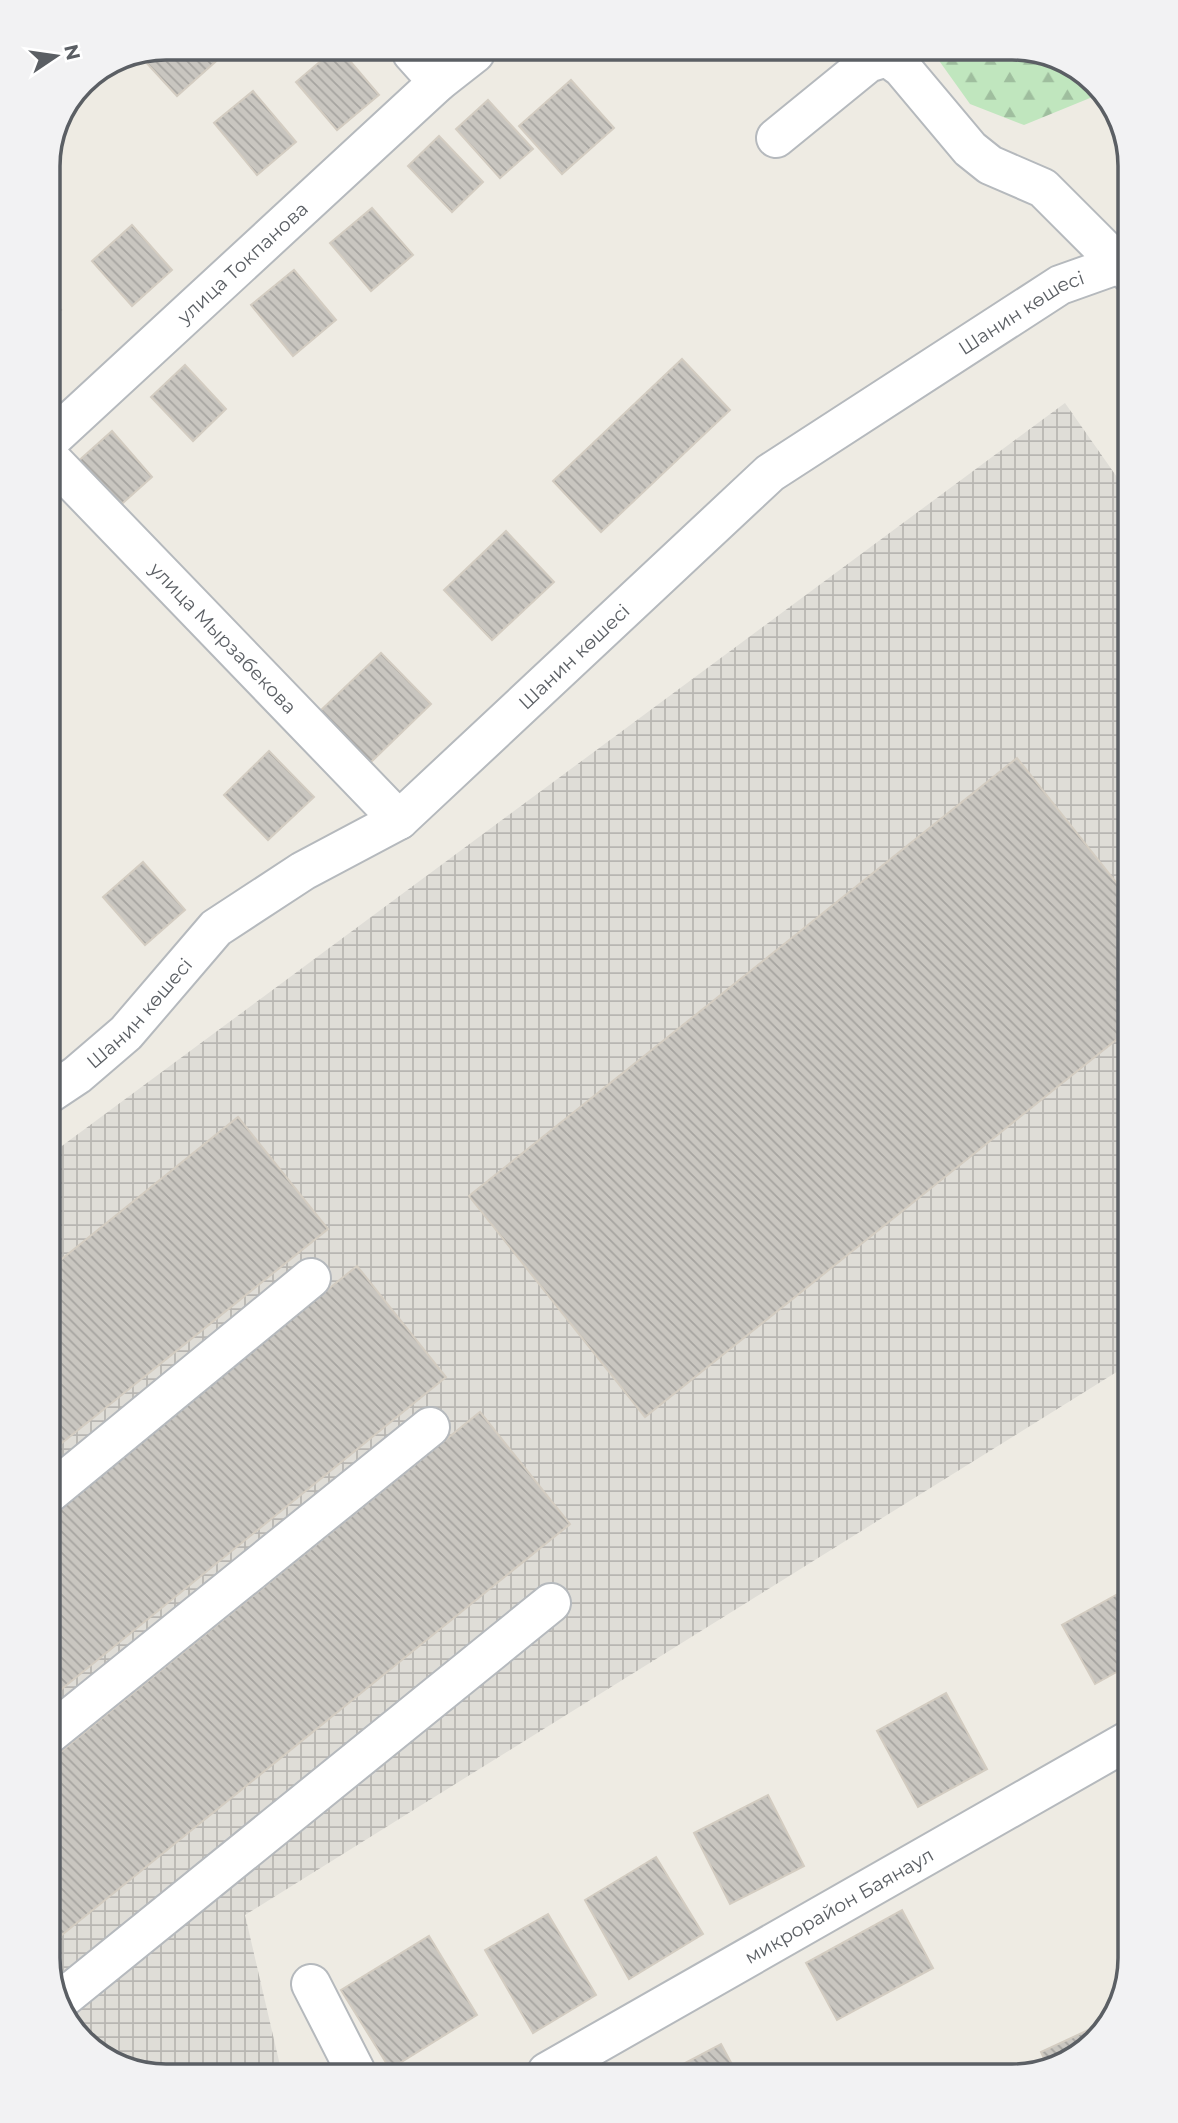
<svg xmlns="http://www.w3.org/2000/svg" width="1178" height="2123" font-family="Montserrat,sans-serif">
<defs>
<pattern id="industrial-grid" width="8" height="8" patternUnits="userSpaceOnUse" patternTransform="scale(1.75)"><rect width="8" height="8" fill="#dfddd7"/><path d="M0 4h8M4 0v8" fill="none" stroke="#b8b6b2"/></pattern>
<pattern id="forest-firs" width="22" height="20" patternUnits="userSpaceOnUse" patternTransform="scale(1.75)"><rect width="22" height="20" fill="#c0e6be"/><path d="M5 1l3.5 6h-7zM16 11l3.5 6h-7z" fill="#9fbe9e"/></pattern>
<pattern id="building-back-hatch" width="6" height="6" patternUnits="userSpaceOnUse" patternTransform="scale(1.75)"><rect width="6" height="6" fill="#c9c6c0"/><path d="M-1 5l2 2M0 0l6 6M5-1l2 2" fill="none" stroke="#a6a4a0"/></pattern>
</defs>
<rect width="100%" height="100%" fill="#eeebe3"/>
<!-- industrial -->
<polygon fill="url(#industrial-grid)" points="1065,403 1131,497 1131,1363 245,1915 282,2074 158,2076 99,2056 56,2003 47,1958 47,1157"/>
<!-- forest -->
<polygon fill="url(#forest-firs)" points="930,48 1021,48 1079,67 1096,89 1090,98 1024,125 970,104"/>
<!-- building -->
<g fill="url(#building-back-hatch)" stroke="#d3ccc1" stroke-width="2">
<polygon points="329,54 344,54 379,95 337,130 296,82"/>
<polygon points="223,55 177,96 142,58 145,56"/>
<polygon points="571,80 614,128 562,174 519,126"/>
<polygon points="253,91 296,142 257,175 214,123"/>
<polygon points="488,100 533,149 500,178 456,129"/>
<polygon points="439,136 483,182 452,212 408,166"/>
<polygon points="372,208 413,255 371,291 330,243"/>
<polygon points="132,225 172,270 132,306 92,261"/>
<polygon points="294,270 336,320 293,356 251,305"/>
<polygon points="47,294 61,310 47,322"/>
<polygon points="682,359 730,410 601,532 553,481"/>
<polygon points="185,365 226,409 193,441 151,397"/>
<polygon points="112,431 152,477 115,510 75,464"/>
<polygon points="506,531 554,582 492,640 444,590"/>
<polygon points="381,653 431,704 368,765 318,713"/>
<polygon points="269,751 314,797 268,840 224,795"/>
<polygon points="1017,758 1131,901 1131,1028 645,1417 469,1196"/>
<polygon points="143,862 185,910 145,945 103,897"/>
<polygon points="238,1117 328,1229 47,1455 47,1271"/>
<polygon points="357,1266 446,1377 47,1701 47,1516"/>
<polygon points="480,1412 570,1524 47,1947 47,1763"/>
<polygon points="1125,1590 1131,1600 1131,1664 1095,1684 1062,1625"/>
<polygon points="946,1693 987,1769 918,1807 877,1731"/>
<polygon points="768,1795 804,1866 730,1904 694,1833"/>
<polygon points="656,1857 703,1934 629,1979 585,1900"/>
<polygon points="902,1910 933,1968 837,2020 806,1963"/>
<polygon points="548,1914 596,1995 533,2033 485,1950"/>
<polygon points="429,1936 477,2015 390,2069 341,1990"/>
<polygon points="1112,2019 1111,2024 1058,2067 1048,2067 1041,2052"/>
<polygon points="721,2044 735,2070 672,2070"/>
</g>
<g fill="none" stroke-linecap="round" stroke-linejoin="round">
<!-- minor casing -->
<g stroke="#b5b9bd" stroke-width="42">
<g id="minor">
<polyline points="412,53 438,82"/>
<polyline points="776,138 868,63 887,57 902,68 970,149 990,165 1043,188 1119,264"/>
<path id="s1" d="M47,443L438,82L475,53"/>
<path id="s2" d="M47,455L399,820"/>
<path id="s3" d="M47,1095L77,1075L126,1033L216,928L303,871L399,820L770,473L1060,285L1119,264L1131,274"/>
<polyline points="47,1495 311,1278"/>
<polyline points="47,1736 430,1427"/>
<polyline points="311,1984 357,2074"/>
<polyline points="57,2003 551,1603"/>
<path id="s4" d="M547,2072L1131,1739"/>
</g>
</g>
<!-- minor -->
<use href="#minor" stroke="#fff" stroke-width="38"/>
</g>
<g text-anchor="middle" stroke-width="5" stroke-linejoin="round" paint-order="stroke">
<!-- street labels -->
<g font-size="19" fill="#5b5f64" stroke="#fff">
<text dy="7" stroke="none"><textPath href="#s1" startOffset="266">улица Токпанова</textPath></text>
<text dy="7" stroke="none"><textPath href="#s3" startOffset="1258">Шанин көшесі</textPath></text>
<text dy="7" stroke="none"><textPath href="#s2" startOffset="254">улица Мырзабекова</textPath></text>
<text dy="7" stroke="none"><textPath href="#s3" startOffset="691">Шанин көшесі</textPath></text>
<text dy="7" stroke="none"><textPath href="#s3" startOffset="124">Шанин көшесі</textPath></text>
<text dy="7" stroke="none"><textPath href="#s4" startOffset="336">микрорайон Баянаул</textPath></text>
</g>
</g>
<!-- crop -->
<path d="M0 0H1178V2123H0ZM166 60H1012A106 106 0 0 1 1118 166V1958A106 106 0 0 1 1012 2064H166A106 106 0 0 1 60 1958V166A106 106 0 0 1 166 60Z" fill="#f2f2f3" fill-rule="evenodd"/>
<path fill="none" stroke="#5b5f64" stroke-width="3.5" d="M166 60H1012A106 106 0 0 1 1118 166V1958A106 106 0 0 1 1012 2064H166A106 106 0 0 1 60 1958V166A106 106 0 0 1 166 60Z"/>
<!-- north arrow -->
<g transform="translate(56 56) rotate(77)" stroke="#ffffff" stroke-width="5" paint-order="stroke">
<path d="M0-5L12 26L0 18L-12 26Z" fill="#5b5f64"/>
<text y="-10" font-size="19" font-weight="bold" text-anchor="middle" fill="#5b5f64">N</text>
</g>
</svg>
